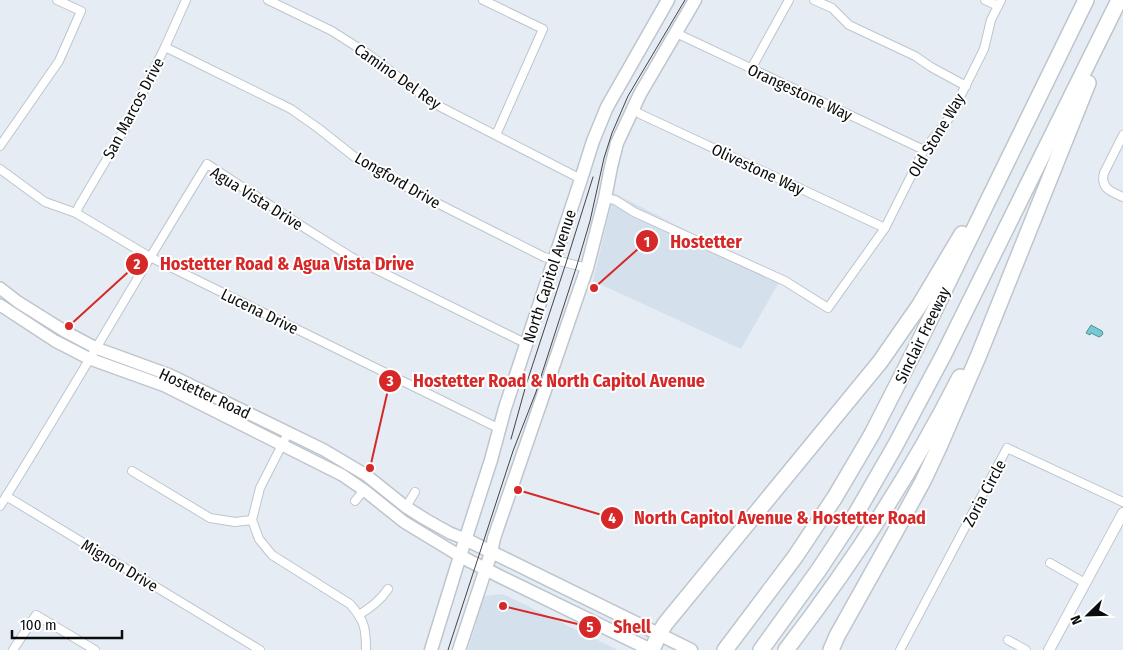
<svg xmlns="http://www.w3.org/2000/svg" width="1123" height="650" font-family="'Fira Sans Condensed',sans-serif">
<rect width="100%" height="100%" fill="#e5ecf4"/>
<!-- built -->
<g fill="#d4e1ed">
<polygon points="614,193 781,279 741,349 593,281"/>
<polygon points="503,594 618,650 468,650 484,596"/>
</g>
<!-- water -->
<polygon fill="#75c9d2" stroke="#559097" points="1091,325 1102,331 1103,334 1101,336 1099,337 1091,333 1090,335 1086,333"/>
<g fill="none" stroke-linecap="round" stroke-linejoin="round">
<!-- minor casing -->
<g stroke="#bec5cc" stroke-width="10">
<g id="minor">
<polyline points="268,0 332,31 368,54 431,102 581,179"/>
<polyline points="483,0 543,29 496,135"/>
<polyline points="814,0 832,8 849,25 915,56 931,67 966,86"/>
<polyline points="985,0 998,6"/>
<polyline points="676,33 924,150"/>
<polyline points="165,47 291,109 318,128 361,162 423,196 544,257 587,268"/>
<polyline points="751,69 789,0"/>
<polyline points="633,109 640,114 885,228"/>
<path d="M1123,135L1104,173C1100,188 1111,192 1123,197"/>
<polyline points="0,146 59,61 81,11 57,0"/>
<polyline points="0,169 45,202 76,213 150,257 500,429"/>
<polyline points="605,198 615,200 634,212 785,281 828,308 885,228 924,150 950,117 984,49 991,20 1001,0"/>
<polyline points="76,213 79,206 124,130 165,47 186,0"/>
<path d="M288,433L260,488L252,520L259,539L272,555L350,604C365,621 366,629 366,650"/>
<polyline points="132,471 210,518 235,522 252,520"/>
<polyline points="6,496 260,650"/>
<polyline points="355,501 364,490"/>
<path d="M0,506C71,393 137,277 207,164L297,223L351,257L527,344"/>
<polyline points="406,507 415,492"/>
<polyline points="1050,563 1085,583"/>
<path d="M359,615C371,607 380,601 388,589"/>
<polyline points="1008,640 1026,650"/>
<polyline points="13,650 36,615 95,650"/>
<polyline points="900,650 1007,448 1123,502"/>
</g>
</g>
<!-- tertiary casing -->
<g stroke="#bec5cc" stroke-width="12">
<polyline id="tertiary" points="1049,650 1123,513"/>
</g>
<!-- secondary casing -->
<g stroke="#bec5cc" stroke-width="14">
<g id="secondary">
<polyline points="0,288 18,302 66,332 96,348 170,375 324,450 366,475 406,507 425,519 450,533 465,539"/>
<polyline points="0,305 55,341 90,359 165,386 342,475 364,490 404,522 460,556"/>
</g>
</g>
<!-- primary casing -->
<g stroke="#bec5cc" stroke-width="15">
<g id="primary">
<polyline points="465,539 691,650"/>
<polyline points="460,556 499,576 651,650"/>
<polyline points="431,650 460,556 491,460 505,408 581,179 593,141 607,107 668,0"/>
<polyline points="459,650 491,553 494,538 587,268 605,198 611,167 617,143 640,94 695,0"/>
</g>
</g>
<!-- motorway casing -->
<g stroke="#bec5cc" stroke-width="18">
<g id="motorway">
<polyline points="652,650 659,634 665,624 880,362 919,306 962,234"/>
<polyline points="725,650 795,557 835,497 872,434 918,344 1086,0"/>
<polyline points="761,650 818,571 857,512 895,446 944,354 1119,0"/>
<path d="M786,650C852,564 911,474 960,377"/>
<polyline points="831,650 837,636 894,534 923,481 939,447 978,357 1088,83"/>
</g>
</g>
<!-- minor -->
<use href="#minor" stroke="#fff" stroke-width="8"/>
<!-- tertiary -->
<use href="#tertiary" stroke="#fff" stroke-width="10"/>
<!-- secondary -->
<use href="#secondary" stroke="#fff" stroke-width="11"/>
<!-- primary -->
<use href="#primary" stroke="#fff" stroke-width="12"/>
<!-- motorway -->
<use href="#motorway" stroke="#fff" stroke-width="15"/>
<!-- tram -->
<g stroke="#43464a" stroke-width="1">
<polyline points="511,439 526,385 566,263 593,177"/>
<polyline points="448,650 513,451 536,392 577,265 590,221 604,158 612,133 628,96 685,0"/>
</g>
</g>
<g text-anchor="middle" stroke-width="4" stroke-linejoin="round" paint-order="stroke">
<!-- street labels -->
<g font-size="16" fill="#0a0c0e" stroke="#fff">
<text transform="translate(398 76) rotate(35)" y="6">Camino Del Rey</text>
<text transform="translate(800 92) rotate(25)" y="6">Orangestone Way</text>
<text transform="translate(133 108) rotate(-62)" y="6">San Marcos Drive</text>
<text transform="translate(936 135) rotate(-59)" y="6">Old Stone Way</text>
<text transform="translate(758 169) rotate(25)" y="6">Olivestone Way</text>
<text transform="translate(398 180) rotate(30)" y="6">Longford Drive</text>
<text transform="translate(257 198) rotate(32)" y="6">Agua Vista Drive</text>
<text transform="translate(549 276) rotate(-72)" y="6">North Capitol Avenue</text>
<text transform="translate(260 311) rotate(26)" y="6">Lucena Drive</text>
<text transform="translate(922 335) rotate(-64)" y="6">Sinclair Freeway</text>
<text transform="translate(205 393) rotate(25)" y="6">Hostetter Road</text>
<text transform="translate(984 493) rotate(-62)" y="6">Zoria Circle</text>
<text transform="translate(120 565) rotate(31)" y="6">Mignon Drive</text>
</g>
</g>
<!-- callouts -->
<path fill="none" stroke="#d62828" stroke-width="2" d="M594 288L647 241M69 326L137 264M370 468L390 381M518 490L612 518M503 606L590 627"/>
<g fill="#d62828" stroke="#fff" stroke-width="2">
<circle cx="594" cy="288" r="5"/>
<circle cx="69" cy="326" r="5"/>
<circle cx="370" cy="468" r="5"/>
<circle cx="518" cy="490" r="5"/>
<circle cx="503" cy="606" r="5"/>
<circle cx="647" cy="241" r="12"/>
<circle cx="137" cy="264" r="12"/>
<circle cx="390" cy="381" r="12"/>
<circle cx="612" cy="518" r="12"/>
<circle cx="590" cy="627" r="12"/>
</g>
<g font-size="15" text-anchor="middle" font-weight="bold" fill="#fff">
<text x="647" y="247">1</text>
<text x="137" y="269">2</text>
<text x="390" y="386">3</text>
<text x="612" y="523">4</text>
<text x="590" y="632">5</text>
</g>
<g font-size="18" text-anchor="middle" font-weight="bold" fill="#d62828" stroke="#fff" stroke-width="4" stroke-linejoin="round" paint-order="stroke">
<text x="706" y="248">Hostetter</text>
<text x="287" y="270">Hostetter Road &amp; Agua Vista Drive</text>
<text x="559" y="387">Hostetter Road &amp; North Capitol Avenue</text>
<text x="780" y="524">North Capitol Avenue &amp; Hostetter Road</text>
<text x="632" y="633">Shell</text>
</g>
<!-- north arrow -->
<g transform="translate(1088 615) rotate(247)" stroke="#ffffff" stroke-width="4" paint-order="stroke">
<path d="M0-4L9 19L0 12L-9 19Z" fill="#0a0c0e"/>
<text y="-8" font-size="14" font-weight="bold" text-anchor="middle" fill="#0a0c0e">N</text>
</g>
<!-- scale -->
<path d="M12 630v8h110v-8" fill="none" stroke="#0a0c0e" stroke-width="2.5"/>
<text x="20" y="630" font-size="15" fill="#0a0c0e" stroke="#ffffff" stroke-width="4" paint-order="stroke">100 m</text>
</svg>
